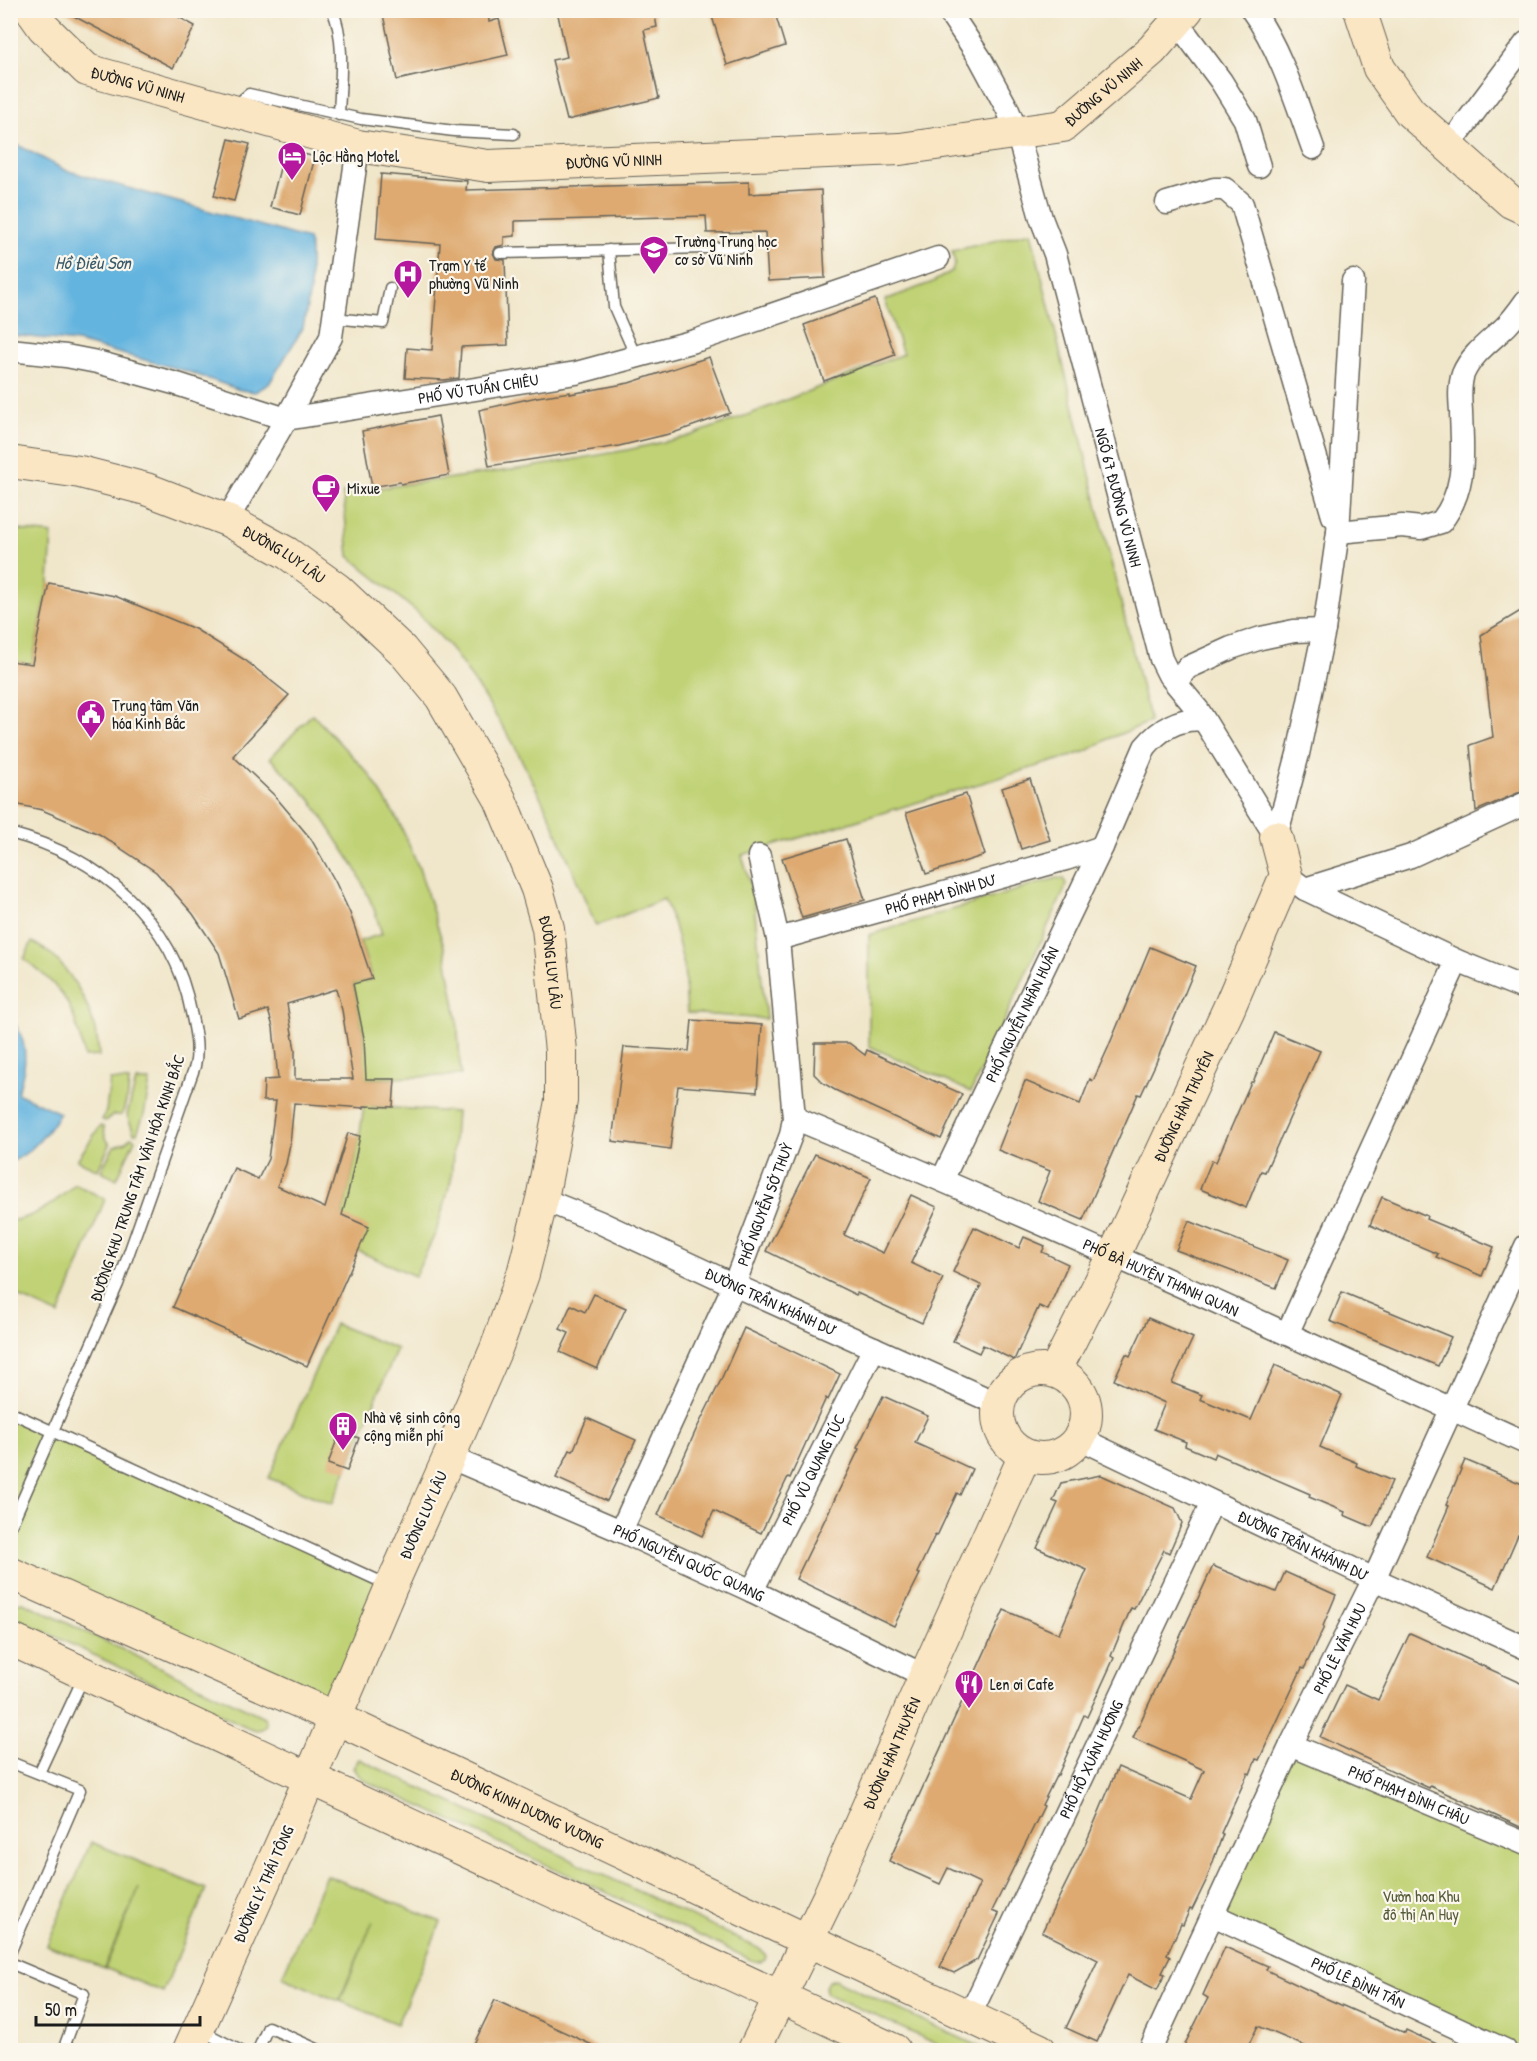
<svg xmlns="http://www.w3.org/2000/svg" width="1537" height="2061" font-family="'Patrick Hand',sans-serif">
<rect width="100%" height="100%" fill="#fbf7ec"/>
<filter id="ink" filterUnits="userSpaceOnUse"><feTurbulence type="fractalNoise" baseFrequency=".0167" numOctaves="2"/><feDisplacementMap in="SourceGraphic" scale="12" xChannelSelector="R" yChannelSelector="G"/><feConvolveMatrix kernelMatrix="1 2 1 2 8 2 1 2 1" color-interpolation-filters="sRGB"/></filter>
<filter id="wash" filterUnits="userSpaceOnUse"><feTurbulence type="fractalNoise" baseFrequency=".008" numOctaves="4" result="noise"/><feDisplacementMap in="SourceGraphic" scale="24" xChannelSelector="R" yChannelSelector="G"/><feGaussianBlur stdDeviation="1.35" result="paint"/><feColorMatrix in="noise" values="0 0 0 0 0 0 0 0 0 0 0 0 0 0 0 0 0 1.4 0 .05"/><feComposite in="paint" operator="in"/></filter>
<g filter="url(#wash)">
<rect width="100%" height="100%" fill="#f0e6ca"/>
<!-- green -->
<g fill="#c0d275" stroke="#6e7748" stroke-width="1.5">
<polygon points="1031,232 1150,722 1108,739 1085,752 742,855 753,894 766,1019 687,1013 684,966 674,925 664,899 596,926 550,816 512,741 469,674 450,647 418,613 349,556 343,493 532,467 627,450 686,437 753,413 903,354 885,300 933,282 952,271 955,263 952,251"/>
<polygon points="11,529 52,534 49,583 32,664 11,661"/>
<polygon points="312,714 370,775 399,822 419,868 445,950 457,1018 461,1075 365,1079 364,1038 353,984 372,979 360,941 382,934 374,909 356,869 311,800 270,758"/>
<polygon points="1057,878 1064,879 1066,884 1064,891 971,1092 869,1046 869,935"/>
<path d="M32,942C39,946 46,950 52,955C79,980 97,1020 99,1056L84,1057C75,1007 65,989 24,959Z"/>
<polygon points="110,1080 129,1081 128,1095 122,1115 114,1115 106,1121 102,1120 106,1111"/>
<polygon points="136,1081 150,1081 144,1115 137,1133 134,1133 127,1115"/>
<path d="M364,1106L456,1112L451,1181L436,1232L415,1276L358,1251L342,1215C352,1179 359,1143 364,1106Z"/>
<polygon points="100,1126 104,1127 105,1138 110,1144 98,1170 77,1160"/>
<polygon points="131,1137 135,1139 117,1179 101,1171 114,1146 126,1142"/>
<path d="M75,1184L105,1199L59,1315L11,1293V1221C37,1217 56,1202 75,1184Z"/>
<polygon points="335,1324 397,1349 332,1504 269,1478"/>
<polygon points="10,1412 391,1587 336,1718 11,1573"/>
<polygon points="23,1602 264,1717 266,1724 262,1729 256,1730 247,1727 13,1617 11,1608 17,1603"/>
<polygon points="1291,1745 1526,1844 1526,2050 1505,2050 1213,1915"/>
<polygon points="359,1759 762,1950 766,1956 765,1960 761,1962 754,1961 366,1781 357,1774 353,1768"/>
<polygon points="91,1842 206,1889 163,1992 105,1968 139,1888 104,1968 47,1945"/>
<polygon points="326,1875 441,1922 397,2024 340,2001 373,1921 339,2001 282,1977"/>
<polygon points="834,1979 838,1981 986,2050 950,2050 827,1994 825,1987 828,1981"/>
</g>
<!-- water -->
<g fill="#64b4df" stroke="#40687e" stroke-width="1.5">
<polygon points="10,141 65,170 308,239 310,246 310,291 303,328 269,384 255,392 240,390 186,371 77,342 11,335"/>
<path d="M11,1019C30,1041 27,1068 17,1093L60,1113C47,1133 33,1152 11,1162Z"/>
</g>
<g id="blocks">
<!-- building -->
<g fill="#deaa71" fill-rule="evenodd">
<polygon points="62,10 166,10 195,26 173,68"/>
<polygon points="382,10 488,10 489,22 499,19 508,55 397,80"/>
<polygon points="557,10 654,10 657,27 644,30 659,98 567,120 552,60 567,57"/>
<polygon points="710,10 774,10 785,46 727,65"/>
<polygon points="229,139 250,144 234,201 214,196"/>
<polygon points="285,149 315,157 300,215 270,207"/>
<polygon points="381,174 467,181 466,190 749,182 749,194 821,190 825,278 768,281 765,232 707,233 706,216 515,221 515,236 504,237 504,245 496,247 493,253 496,259 505,260 508,345 461,347 459,378 444,380 405,378 407,348 432,350 440,244 376,239"/>
<polygon points="875,299 895,355 824,381 804,325"/>
<polygon points="709,357 730,413 673,433 619,446 489,466 479,410 537,397 570,392 570,394 629,383"/>
<polygon points="438,416 449,475 401,484 400,482 372,487 362,431"/>
<path d="M49,583L115,596L195,629L245,660L289,695L233,756L274,795L311,839L335,881L350,913L372,979L353,984L364,1038L366,1079H395L393,1107L364,1106V1108L294,1103L290,1144L286,1164L277,1186L325,1208L348,1133L360,1136L348,1193L342,1215L369,1227L307,1366L173,1307L234,1168L258,1179L268,1159L276,1101H263L264,1080L278,1079L273,1027L268,1010L239,1019L219,953L193,914L156,872L99,834L42,810L10,803V661L32,664ZM336,989L342,1010L353,1079H295V1050L287,1004Z"/>
<polygon points="1527,607 1527,789 1476,811 1470,745 1493,737 1481,635"/>
<polygon points="1030,779 1050,840 1021,849 1002,788"/>
<polygon points="966,794 985,855 926,874 906,813"/>
<polygon points="846,839 865,900 802,918 782,858"/>
<polygon points="1150,947 1196,966 1155,1065 1141,1095 1138,1094 1083,1220 1038,1201 1050,1171 998,1150 1025,1081 1080,1104 1090,1079 1093,1081 1108,1048"/>
<polygon points="692,1020 762,1025 757,1092 678,1086 670,1149 612,1141 624,1047 689,1051"/>
<polygon points="1274,1032 1320,1051 1265,1172 1261,1171 1246,1208 1200,1189 1212,1160 1216,1162 1251,1082 1253,1082"/>
<polygon points="815,1043 849,1043 865,1055 867,1050 962,1094 941,1139 835,1090 823,1083 814,1074"/>
<polygon points="815,1154 871,1178 844,1235 883,1253 911,1195 937,1207 911,1263 943,1278 922,1323 857,1293 856,1295 766,1251"/>
<polygon points="1382,1197 1427,1216 1426,1219 1494,1247 1482,1276 1436,1257 1438,1254 1370,1225"/>
<polygon points="1189,1221 1288,1260 1276,1288 1176,1250"/>
<polygon points="974,1227 1019,1248 1024,1237 1045,1246 1042,1252 1068,1264 1048,1310 1039,1306 1014,1360 983,1345 979,1353 953,1341 981,1285 953,1272"/>
<polygon points="1342,1292 1451,1337 1438,1366 1330,1321"/>
<polygon points="594,1294 626,1308 597,1369 560,1352 569,1333 560,1329 571,1305 585,1312"/>
<polygon points="1148,1318 1193,1338 1172,1383 1202,1395 1200,1399 1251,1420 1275,1365 1342,1395 1320,1447 1357,1463 1356,1466 1392,1481 1372,1527 1344,1515 1345,1512 1309,1497 1310,1494 1215,1453 1213,1458 1185,1446 1186,1442 1154,1429 1165,1403 1114,1380 1126,1354 1130,1356"/>
<polygon points="744,1328 840,1374 828,1400 826,1398 790,1478 788,1477 761,1533 714,1511 702,1536 658,1515 696,1430 720,1382"/>
<polygon points="883,1396 928,1416 915,1443 972,1469 960,1495 957,1493 937,1536 935,1535 917,1573 920,1574 894,1626 796,1579 859,1449 857,1448"/>
<polygon points="587,1418 636,1440 607,1501 556,1478 570,1450 573,1451"/>
<polygon points="340,1431 359,1438 347,1471 328,1464"/>
<polygon points="1465,1460 1527,1486 1527,1538 1518,1535 1495,1588 1427,1557 1449,1506 1446,1505"/>
<polygon points="1101,1475 1175,1508 1182,1523 1169,1553 1164,1550 1134,1609 1131,1608 1111,1656 1114,1658 1087,1717 1084,1715 1058,1775 1057,1774 1042,1805 1044,1806 992,1911 999,1914 977,1960 954,1973 940,1967 980,1883 948,1868 940,1884 889,1861 1004,1610 1059,1634 1087,1570 1037,1548 1058,1503 1053,1501 1061,1483"/>
<polygon points="1213,1566 1276,1592 1285,1572 1336,1595 1323,1626 1324,1627 1304,1669 1302,1668 1259,1760 1256,1759 1250,1774 1248,1773 1221,1833 1223,1834 1206,1881 1192,1910 1190,1909 1183,1925 1181,1924 1167,1955 1170,1957 1162,1973 1165,1974 1157,1990 1128,1975 1097,2042 1066,2028 1098,1960 1042,1932 1085,1845 1118,1767 1191,1799 1204,1770 1133,1738"/>
<polygon points="1410,1633 1527,1686 1527,1830 1430,1786 1429,1788 1320,1737 1345,1685 1378,1700"/>
<polygon points="1225,1947 1268,1966 1266,1970 1325,1998 1405,2033 1406,2030 1450,2050 1314,2050 1258,2026 1246,2050 1182,2050 1208,1998 1203,1995"/>
<polygon points="495,2000 603,2050 471,2050"/>
</g>
</g>
</g>
<g filter="url(#ink)">
<use href="#blocks" fill-opacity="0" stroke="#666359" stroke-width="1.5"/>
<g fill="none" stroke-linecap="round" stroke-linejoin="round">
<!-- lane casing -->
<g stroke="#666359" stroke-width="13">
<g id="lane">
<path d="M332,10C346,38 340,84 339,115"/>
<polyline points="245,110 243,99 249,94 361,119 454,131 514,134"/>
<polyline points="609,250 614,307 636,357"/>
<polyline points="500,253 747,247"/>
<polyline points="334,318 383,323 390,288"/>
<path d="M10,833C99,856 174,920 191,1012C195,1031 199,1048 195,1066L118,1284L10,1528"/>
<polyline points="10,1412 388,1585"/>
<polyline points="10,1762 80,1790 10,1953"/>
<polyline points="39,1773 84,1676"/>
<polyline points="10,1963 84,1994 63,2050"/>
<polyline points="200,2030 239,2050"/>
<polyline points="258,2050 268,2027 319,2050"/>
</g>
</g>
<!-- street casing -->
<g stroke="#666359" stroke-width="25">
<g id="street">
<path id="s1" d="M948,10L980,58L1007,108L1017,132L1041,218L1055,254L1161,659L1169,675L1198,710L1276,837"/>
<path d="M1252,10C1280,48 1297,104 1313,148"/>
<polyline points="1177,22 1221,81 1245,120 1259,166"/>
<polyline points="1448,147 1526,43"/>
<polyline points="1167,203 1214,189 1225,189 1242,204 1333,516"/>
<path id="s2" d="M10,350L66,356L97,362L177,384L286,419L576,373L698,340L938,258"/>
<polyline points="227,520 286,419 331,337 358,146"/>
<path d="M1338,532L1402,526L1421,528L1441,522C1468,487 1462,453 1461,411C1460,399 1459,386 1463,374C1471,355 1488,343 1503,329C1512,321 1519,311 1526,301"/>
<polyline points="1176,682 1187,668 1231,648 1261,638 1294,631 1324,630"/>
<polyline points="1276,837 1298,754 1324,630 1338,532 1353,281"/>
<polyline points="1286,875 1305,889 1457,961 1526,989"/>
<polyline points="1305,889 1411,856 1526,803"/>
<path id="s3" d="M778,939L1066,859L1102,847"/>
<path id="s4" d="M794,1118C1041,1220 1283,1332 1526,1443"/>
<path id="s5" d="M942,1180L1102,847L1145,747C1160,729 1180,717 1204,720"/>
<path id="s6" d="M542,1199L599,1222L734,1285L998,1404"/>
<polyline points="1287,1334 1457,961"/>
<path id="s7" d="M1079,1438L1374,1579L1526,1648"/>
<path id="s8" d="M449,1457L621,1531L752,1591L925,1676"/>
<path id="s9" d="M621,1531L734,1285L791,1135L794,1118L778,939L759,856"/>
<path id="s10" d="M752,1591L874,1348"/>
<path id="s11" d="M1291,1745L1526,1844"/>
<path id="s12" d="M1213,1915L1505,2050"/>
<path id="s13" d="M969,2017L1212,1503"/>
<path id="s14" d="M1150,2050L1291,1745L1374,1579L1526,1246"/>
</g>
</g>
<!-- secondary casing -->
<g stroke="#666359" stroke-width="34">
<g id="secondary">
<path id="s15" d="M31,10L43,27L87,70L358,146L488,166L900,149L1063,126L1152,50L1187,10"/>
<polyline points="1360,10 1379,68 1410,112 1511,202 1526,209"/>
<path id="s16" d="M10,462L80,472L146,489L227,520L287,553L337,589L402,650L441,697L500,799L537,889L548,928L561,1051V1101L542,1199L523,1274L496,1349L449,1457L391,1587L292,1820L189,2050"/>
<circle cx="1042" cy="1414" r="44"/>
<path id="s17" d="M1055,1371L1114,1255L1229,1008L1286,875L1276,837"/>
<path id="s18" d="M10,1573L336,1718L1040,2050"/>
<polyline points="10,1639 894,2050"/>
<path id="s19" d="M754,2050L828,1898L925,1676L1025,1455"/>
</g>
</g>
<!-- lane -->
<use href="#lane" stroke="#fff" stroke-width="10"/>
<!-- street -->
<use href="#street" stroke="#fff" stroke-width="22"/>
<!-- secondary -->
<use href="#secondary" stroke="#fbe6c3" stroke-width="32"/>
</g>
</g>
<!-- icons -->
<defs>
<g id="hotel-pin" transform="scale(1.5)"><path d="M0 17L-7.5 6A9.5 9.5 0 1 1 7.5 6Z" fill="#b5179e" stroke="#fbf7ec"/><path d="M-6-4.5h1.5V1H6V5H4.5V3h-9V5H-6ZM-4 0a1.8 1.8 0 1 1 3.6 0ZM.5 0V-2.5h3Q6-2.5 6 0Z" fill="#fff"/></g>
<g id="school-pin" transform="scale(1.5)"><path d="M0 17L-7.5 6A9.5 9.5 0 1 1 7.5 6Z" fill="#b5179e" stroke="#fbf7ec"/><path d="M0-5L7-2L0 1L-7-2ZM-4 1L0 2.5L4 1V4Q0 6-4 4Z" fill="#fff"/></g>
<g id="hospital-pin" transform="scale(1.5)"><path d="M0 17L-7.5 6A9.5 9.5 0 1 1 7.5 6Z" fill="#b5179e" stroke="#fbf7ec"/><path d="M-5-5h3v3.5h4V-5h3V5h-3V1.5h-4V5h-3Z" fill="#fff"/></g>
<g id="cafe-pin" transform="scale(1.5)"><path d="M0 17L-7.5 6A9.5 9.5 0 1 1 7.5 6Z" fill="#b5179e" stroke="#fbf7ec"/><path d="M-5.5-4.5H6V0H3Q3 3.5 0 3.5H-2.5Q-5.5 3.5-5.5 0ZM3-3.2v2h1.7v-2ZM-6 4.5H4V6H-6Z" fill="#fff"/></g>
<g id="civic-pin" transform="scale(1.5)"><path d="M0 17L-7.5 6A9.5 9.5 0 1 1 7.5 6Z" fill="#b5179e" stroke="#fbf7ec"/><path d="M-.6-6.5H3V-4.5H.6V-3L4-1V1h2V6H-6V1h2V-1L-.6-3ZM-1.2 2.5V6h2.4V2.5Z" fill="#fff"/></g>
<g id="building-pin" transform="scale(1.5)"><path d="M0 17L-7.5 6A9.5 9.5 0 1 1 7.5 6Z" fill="#b5179e" stroke="#fbf7ec"/><path d="M-4-6H4V6H1V3H-1V6H-4ZM-2.5-4.3h1.7v1.8h-1.7ZM.8-4.3h1.7v1.8H.8ZM-2.5-1h1.7V.8h-1.7ZM.8-1h1.7V.8H.8Z" fill="#fff"/></g>
<g id="restaurant-pin" transform="scale(1.5)"><path d="M0 17L-7.5 6A9.5 9.5 0 1 1 7.5 6Z" fill="#b5179e" stroke="#fbf7ec"/><path d="M-5-6h1v4h1v-4h1v4h1v-4h1v5L-1.5 .5V6h-2V.5L-5-1ZM5-6V6H3V1.5H1.5Q1.5-4 5-6Z" fill="#fff"/></g>
</defs>
<g fill-rule="evenodd">
<use href="#hotel-pin" x="292" y="156"/>
<use href="#school-pin" x="654" y="250"/>
<use href="#hospital-pin" x="408" y="274"/>
<use href="#cafe-pin" x="326" y="488"/>
<use href="#civic-pin" x="91" y="714"/>
<use href="#building-pin" x="343" y="1426"/>
<use href="#restaurant-pin" x="969" y="1684"/>
</g>
<g text-anchor="middle" stroke-width="4.5" stroke-linejoin="round" paint-order="stroke">
<!-- street labels -->
<g font-size="16" fill="#1c1c1c" stroke="#fbf7ec">
<text dy="6" stroke="none"><textPath href="#s15" startOffset="135">ĐƯỜNG VŨ NINH</textPath></text>
<text dy="6" stroke="none"><textPath href="#s15" startOffset="1125">ĐƯỜNG VŨ NINH</textPath></text>
<text dy="6" stroke="none"><textPath href="#s15" startOffset="621">ĐƯỜNG VŨ NINH</textPath></text>
<text dy="6" stroke="none"><textPath href="#s2" startOffset="480">PHỐ VŨ TUẤN CHIÊU</textPath></text>
<text dy="6" stroke="none"><textPath href="#s1" startOffset="520">NGÕ 67 ĐƯỜNG VŨ NINH</textPath></text>
<text dy="6" stroke="none"><textPath href="#s16" startOffset="292">ĐƯỜNG LUY LÂU</textPath></text>
<text dy="6" stroke="none"><textPath href="#s3" startOffset="168">PHỐ PHẠM ĐÌNH DƯ</textPath></text>
<text dy="6" stroke="none"><textPath href="#s16" startOffset="796">ĐƯỜNG LUY LÂU</textPath></text>
<text dy="6" stroke="none"><textPath href="#s5" startOffset="184">PHỐ NGUYỄN NHÂN HUÂN</textPath></text>
<text dy="6" stroke="none"><textPath href="#s17" startOffset="294">ĐƯỜNG HÀN THUYÊN</textPath></text>
<text transform="translate(137 1178) rotate(-71)" y="6">ĐƯỜNG KHU TRUNG TÂM VĂN HÓA KINH BẮC</text>
<text dy="6" stroke="none"><textPath href="#s9" startOffset="357">PHỐ NGUYỄN SỞ THUỲ</textPath></text>
<text dy="6" stroke="none"><textPath href="#s4" startOffset="400">PHỐ BÀ HUYỆN THANH QUAN</textPath></text>
<text dy="6" stroke="none"><textPath href="#s6" startOffset="250">ĐƯỜNG TRẦN KHÁNH DƯ</textPath></text>
<text dy="6" stroke="none"><textPath href="#s10" startOffset="136">PHỐ VŨ QUANG TÚC</textPath></text>
<text transform="translate(423 1515) rotate(-66)" y="6">ĐƯỜNG LUY LÂU</text>
<text dy="6" stroke="none"><textPath href="#s7" startOffset="248">ĐƯỜNG TRẦN KHÁNH DƯ</textPath></text>
<text dy="6" stroke="none"><textPath href="#s8" startOffset="262">PHỐ NGUYỄN QUỐC QUANG</textPath></text>
<text dy="6" stroke="none"><textPath href="#s14" startOffset="444">PHỐ LÊ VĂN HƯU</textPath></text>
<text dy="6" stroke="none"><textPath href="#s19" startOffset="327">ĐƯỜNG HÀN THUYÊN</textPath></text>
<text dy="6" stroke="none"><textPath href="#s13" startOffset="285">PHỐ HỒ XUÂN HƯƠNG</textPath></text>
<text dy="6" stroke="none"><textPath href="#s11" startOffset="128">PHỐ PHẠM ĐÌNH CHÂU</textPath></text>
<text dy="6" stroke="none"><textPath href="#s18" startOffset="568">ĐƯỜNG KINH DƯƠNG VƯƠNG</textPath></text>
<text transform="translate(263 1884) rotate(-66)" y="6">ĐƯỜNG LÝ THÁI TÔNG</text>
<text dy="6" stroke="none"><textPath href="#s12" startOffset="160">PHỐ LÊ ĐÌNH TẤN</textPath></text>
</g>
<!-- poi labels -->
<g font-size="16" fill="#1c1c1c" stroke="#fbf7ec" text-anchor="start">
<text x="313" y="162">Lộc Hằng Motel</text>
<text x="675" y="247">Trường Trung học<tspan x="675" dy="18">cơ sở Vũ Ninh</tspan></text>
<text x="429" y="271">Trạm Y tế<tspan x="429" dy="18">phường Vũ Ninh</tspan></text>
<text x="347" y="494">Mixue</text>
<text x="112" y="711">Trung tâm Văn<tspan x="112" dy="18">hóa Kinh Bắc</tspan></text>
<text x="364" y="1423">Nhà vệ sinh công<tspan x="364" dy="18">cộng miễn phí</tspan></text>
<text x="990" y="1690">Len ơi Cafe</text>
</g>
<!-- park labels -->
<g font-size="16" fill="#555c3b" stroke="#fbf7ec">
<text x="1421" y="1902">Vườn hoa Khu<tspan x="1421" dy="18">đô thị An Huy</tspan></text>
</g>
<!-- water labels -->
<g font-size="18" font-style="italic" fill="#39596a" stroke="#fbf7ec">
<text x="93" y="269">Hồ Điều Sơn</text>
</g>
</g>
<!-- margin -->
<rect width="1537" height="2061" fill="none" stroke="#fbf7ec" stroke-width="36"/>
<!-- scale -->
<path d="M36 2016v9h164v-9" fill="none" stroke="#1c1c1c" stroke-width="3"/>
<text x="45" y="2016" font-size="18" fill="#1c1c1c" stroke="#fbf7ec" stroke-width="4.5" paint-order="stroke">50 m</text>
</svg>
